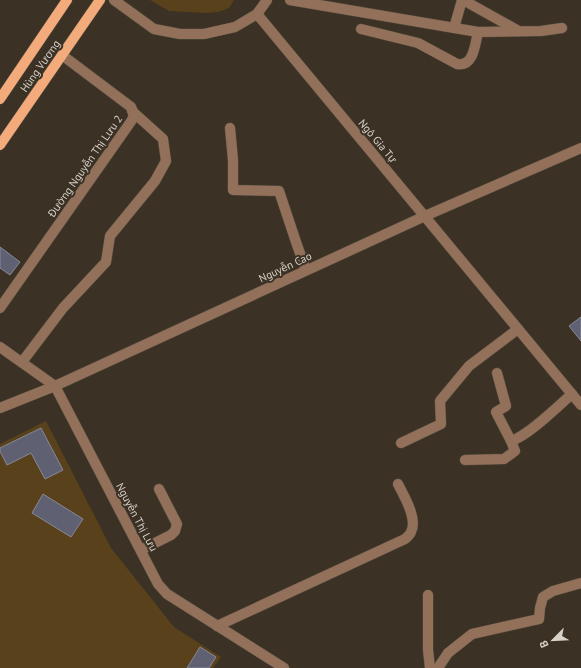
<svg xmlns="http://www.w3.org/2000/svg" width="581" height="668" font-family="'PT Sans',sans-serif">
<rect width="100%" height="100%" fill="#3b3124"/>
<!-- green -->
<g fill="#59411c">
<polygon points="150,0 234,0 229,8 218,12 206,13 169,11"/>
<polygon points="46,421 111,548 174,627 221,657 213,668 0,668 0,444"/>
</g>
<!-- building -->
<g fill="#5f6071" stroke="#88889a">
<polygon points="0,247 20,262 10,275 0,268"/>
<polygon points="581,317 581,341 569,326"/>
<polygon points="41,428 63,470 45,479 31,453 7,465 0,451 0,448"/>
<polygon points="43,494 83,519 71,537 32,513"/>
<polygon points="200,647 216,657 209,668 187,668"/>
</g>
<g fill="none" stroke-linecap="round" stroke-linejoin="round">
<!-- minor casing -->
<g stroke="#574e42" stroke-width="11">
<g id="minor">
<polyline points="114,0 154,29 180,34 204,34 235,27 257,14 581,405"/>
<polyline points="290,0 478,32 541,31 562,28"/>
<polyline points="463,0 517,30"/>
<polyline points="257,14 267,0"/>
<polyline points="454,28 462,0"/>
<path d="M361,29L418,43L457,64C474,67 475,44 478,32"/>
<polyline points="230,128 233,160 233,190 279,191 296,242 306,270"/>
<polyline points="0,308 132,120 134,114 131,107 62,55"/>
<polyline points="0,347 55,386 158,584 167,594 284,668"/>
<polyline points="22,362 63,308 106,262 110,236 155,181 166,161 163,139 132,111"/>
<polyline points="497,373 506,406 496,412 511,441"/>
<polyline points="0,408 55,386 425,216 581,148"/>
<polyline points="401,443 441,424 440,401 469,366 518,329"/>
<path d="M465,460L504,459L515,451L511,441C528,436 558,406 572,394"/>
<polyline points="141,550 171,535 175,531 177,524 159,489"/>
<polyline points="428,595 428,650 430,668"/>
<path d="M217,626L405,539C407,537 410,535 411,532C418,519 404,496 398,484"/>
<polyline points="438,668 448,653 472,634 539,619 540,608 543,597 553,591 581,583"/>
</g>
</g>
<!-- major casing -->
<g stroke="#574e42" stroke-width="11">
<g id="major">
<polyline points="0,99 67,0"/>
<polyline points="0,145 100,0"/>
</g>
</g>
<!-- minor -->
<use href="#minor" stroke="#937059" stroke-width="10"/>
<!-- major -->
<use href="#major" stroke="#f3ab7b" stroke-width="10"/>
</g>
<g text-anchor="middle" stroke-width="4" stroke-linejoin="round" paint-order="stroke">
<!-- street labels -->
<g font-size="11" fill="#d7d1c8" stroke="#3b3124">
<text transform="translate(40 66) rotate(-55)" y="4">Hùng Vương</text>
<text transform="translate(378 141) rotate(50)" y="4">Ngô Gia Tự</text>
<text transform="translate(85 166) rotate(-55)" y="4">Đường Nguyễn Thị Lưu 2</text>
<text transform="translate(285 267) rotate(-25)" y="4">Nguyễn Cao</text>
<text transform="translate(137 517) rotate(62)" y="4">Nguyễn Thị Lưu</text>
</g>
</g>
<!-- north arrow -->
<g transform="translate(553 640) rotate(246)" stroke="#3b3124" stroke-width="3" paint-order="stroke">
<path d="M0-3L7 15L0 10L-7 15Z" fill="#d7d1c8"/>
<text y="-6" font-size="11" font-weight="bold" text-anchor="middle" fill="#d7d1c8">B</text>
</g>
</svg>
